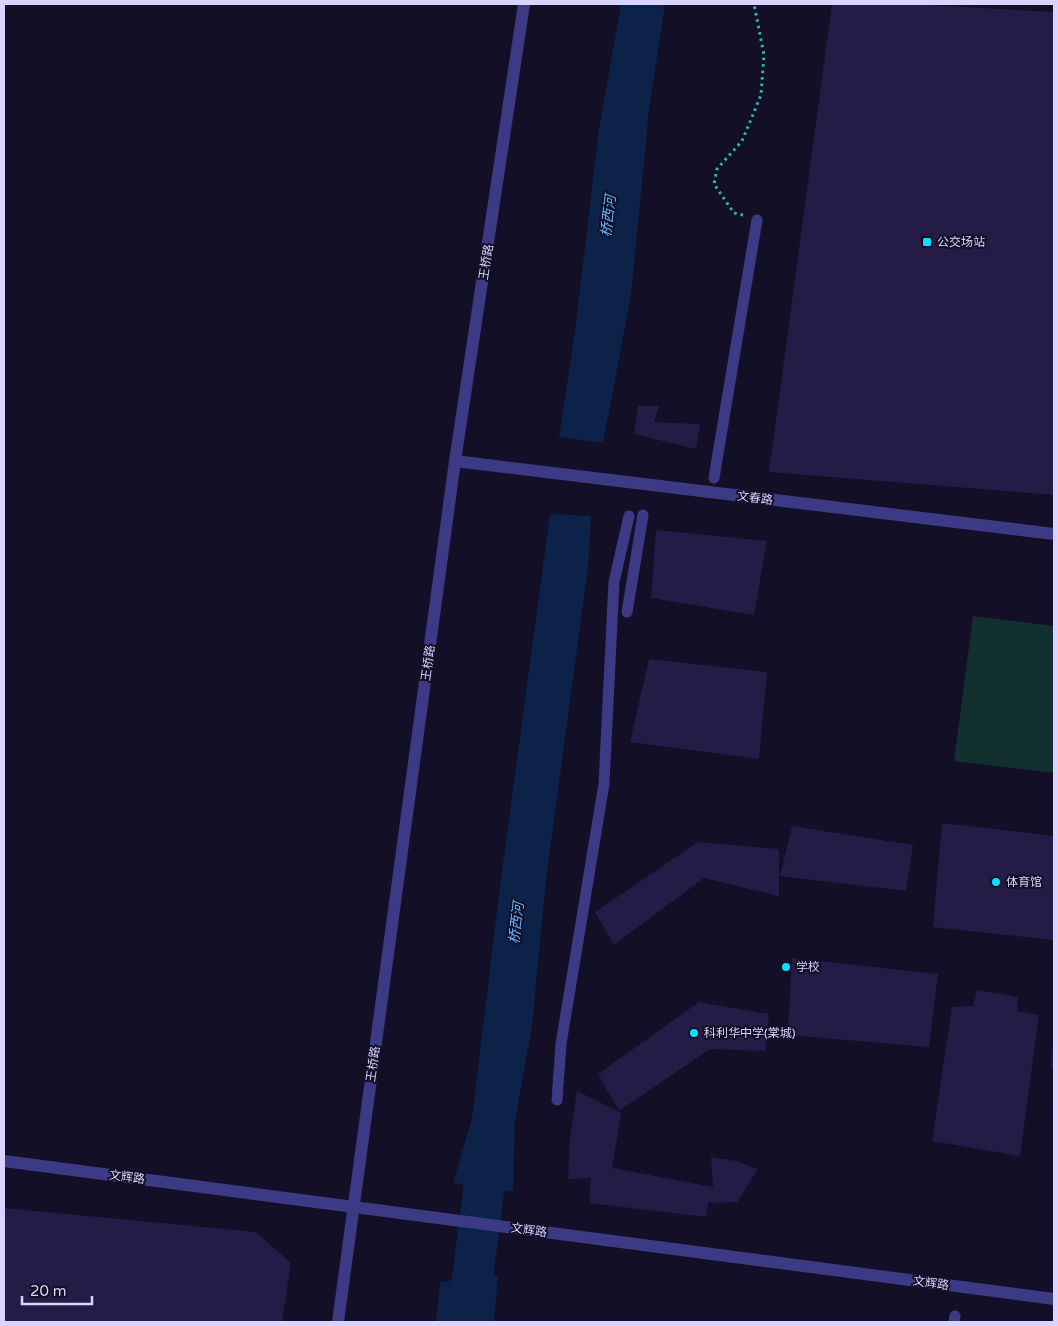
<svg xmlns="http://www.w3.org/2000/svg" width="1058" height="1326" font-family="'Varela Round','Noto Sans SC',sans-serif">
<rect width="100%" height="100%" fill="#130f26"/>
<!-- green -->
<polygon fill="#12302f" points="973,616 1054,626 1054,773 954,761"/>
<!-- water -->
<g fill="#0c2248">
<polygon points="621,4 665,4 649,110 631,295 603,443 559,437 575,331 599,129"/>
<polygon points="550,514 591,516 588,567 546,880 532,1026 515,1121 513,1192 453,1183 472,1118 500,886"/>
<polygon points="498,1275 494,1322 436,1322 440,1282"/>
</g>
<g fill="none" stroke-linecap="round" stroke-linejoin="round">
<!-- river -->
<polyline stroke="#0c2248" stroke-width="41" points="467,1322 491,1132"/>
</g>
<!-- building -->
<g fill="#241b47">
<polygon points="832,4 910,4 1054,12 1054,495 769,472"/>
<polygon points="638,406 659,406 654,422 700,424 696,449 634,434"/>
<polygon points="656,530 767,541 754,615 651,598"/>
<polygon points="649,659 767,672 759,759 630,742"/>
<polygon points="942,823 1054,836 1054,940 933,927"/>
<polygon points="792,826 913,845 906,891 780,876"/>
<polygon points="698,842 779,849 779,896 704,878 614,945 595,912"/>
<polygon points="792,958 938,974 929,1047 788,1035"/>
<polygon points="977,990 1018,997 1017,1011 1039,1015 1020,1156 932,1141 952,1007 973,1006"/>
<polygon points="699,1002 769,1014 765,1051 710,1049 619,1111 598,1074"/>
<polygon points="1053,1046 1054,1046 1054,1067 1051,1066"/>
<polygon points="577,1091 621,1113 612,1168 713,1187 711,1157 736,1161 758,1169 737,1202 708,1203 706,1217 589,1203 591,1178 568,1179 570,1138"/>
<polygon points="4,1208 256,1232 291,1263 282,1322 4,1322"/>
</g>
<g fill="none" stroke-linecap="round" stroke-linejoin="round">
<!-- path -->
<polyline stroke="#2fb8b0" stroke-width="3" stroke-dasharray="2.5 4" stroke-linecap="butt" points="743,215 734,213 714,184 717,169 742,141 761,95 764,55 754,4"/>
<!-- service -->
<g stroke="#3d3a85" stroke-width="11">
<polyline points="714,478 757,220"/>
<polyline points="627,612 643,515"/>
<polyline points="557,1100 561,1044 604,784 614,582 629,516"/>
<polyline points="954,1322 955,1316"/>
</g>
<!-- tertiary -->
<g stroke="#3d3a85" stroke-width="12">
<polyline points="455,461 1054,534"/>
<polyline points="4,1161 1054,1299"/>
<polyline points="338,1322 455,461 524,4"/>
</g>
</g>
<!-- markers -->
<g fill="#00e5ff" stroke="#130f26" stroke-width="2">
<rect x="922" y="237" width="10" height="10" rx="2.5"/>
<circle cx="996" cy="882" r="5"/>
<circle cx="786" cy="967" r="5"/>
<circle cx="694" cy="1033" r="5"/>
</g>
<g text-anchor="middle" stroke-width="4" stroke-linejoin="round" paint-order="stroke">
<!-- poi labels -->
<g font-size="12" fill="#d9d4ff" stroke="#130f26" text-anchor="start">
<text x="937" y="246">公交场站</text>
<text x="1006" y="886">体育馆</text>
<text x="796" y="971">学校</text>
<text x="704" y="1037">科利华中学(棠城)</text>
</g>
<!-- street labels -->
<g font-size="12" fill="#d9d4ff" stroke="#130f26">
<text transform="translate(486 262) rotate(-81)" y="4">王桥路</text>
<text transform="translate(755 498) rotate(7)" y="4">文春路</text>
<text transform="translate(428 663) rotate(-82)" y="4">王桥路</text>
<text transform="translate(373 1064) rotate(-82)" y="4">王桥路</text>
<text transform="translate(127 1177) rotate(7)" y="4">文辉路</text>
<text transform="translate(529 1230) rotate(8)" y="4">文辉路</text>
<text transform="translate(931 1283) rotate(8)" y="4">文辉路</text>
</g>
<!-- water labels -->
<g font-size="14" font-style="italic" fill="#62b6ff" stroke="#130f26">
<text transform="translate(608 216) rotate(-83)" y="5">桥西河</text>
<text transform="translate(516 923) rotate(-83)" y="5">桥西河</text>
</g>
</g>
<!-- border -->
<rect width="1058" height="1326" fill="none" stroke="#d9d4ff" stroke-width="10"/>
<!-- scale -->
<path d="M22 1296v8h70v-8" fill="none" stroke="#d9d4ff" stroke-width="2.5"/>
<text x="30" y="1296" font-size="15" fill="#d9d4ff" stroke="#130f26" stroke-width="4" paint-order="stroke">20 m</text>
</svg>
